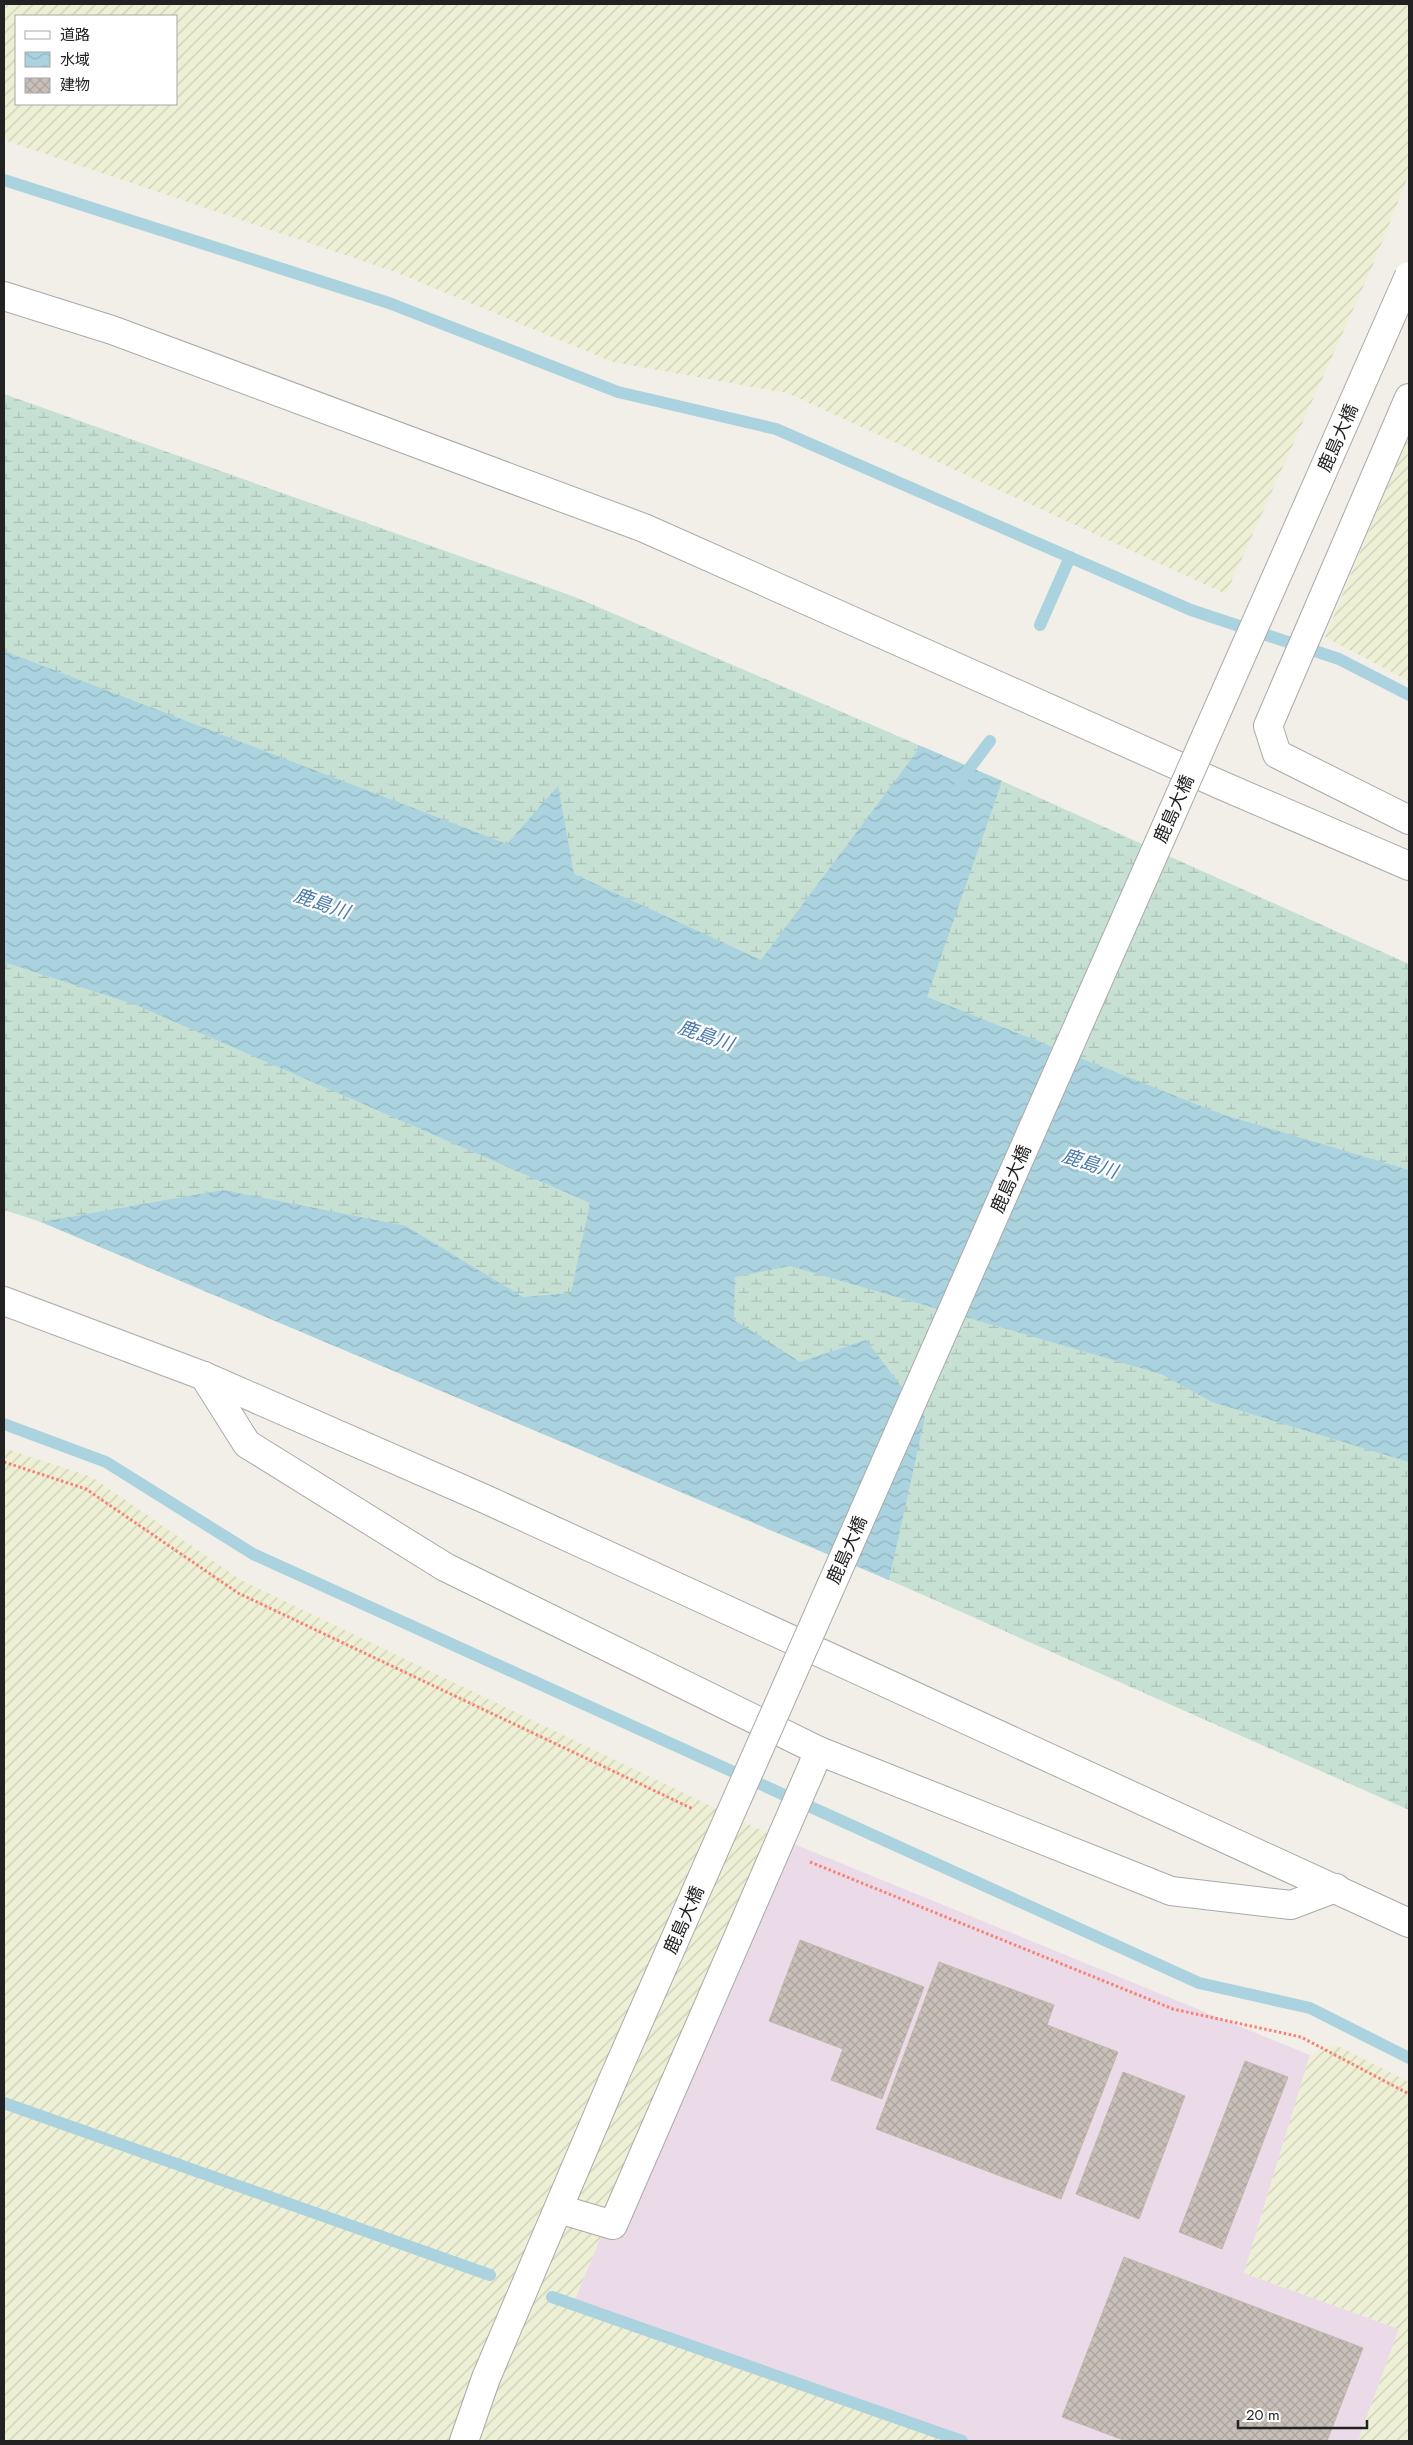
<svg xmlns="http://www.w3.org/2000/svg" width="1413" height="2445" font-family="Jost,'Noto Sans JP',sans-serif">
<defs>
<pattern id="farmland-furrows" width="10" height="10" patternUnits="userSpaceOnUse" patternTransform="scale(1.25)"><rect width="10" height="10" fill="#eef0d5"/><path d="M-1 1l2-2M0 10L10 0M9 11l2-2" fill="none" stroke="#ccceb7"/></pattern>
<pattern id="wetland-marsh" width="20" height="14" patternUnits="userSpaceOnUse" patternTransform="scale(1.25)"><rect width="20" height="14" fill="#c6e0d4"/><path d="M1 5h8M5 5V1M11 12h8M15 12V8" fill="none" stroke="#aac0b6"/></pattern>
<pattern id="water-waves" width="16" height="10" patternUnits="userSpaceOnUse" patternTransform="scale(1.25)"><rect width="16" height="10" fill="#aad3df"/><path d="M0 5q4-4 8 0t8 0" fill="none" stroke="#92b5bf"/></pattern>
<pattern id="building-cross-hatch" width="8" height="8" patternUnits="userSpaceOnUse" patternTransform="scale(1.25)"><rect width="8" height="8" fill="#c7bfb8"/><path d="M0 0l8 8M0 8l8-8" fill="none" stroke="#aba49e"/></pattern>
</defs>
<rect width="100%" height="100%" fill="#f2efe9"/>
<!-- industrial -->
<polygon fill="#ebdbe8" points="767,1833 1310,2055 1244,2273 1399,2329 1358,2441 960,2441 573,2304"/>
<!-- farmland -->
<g fill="url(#farmland-furrows)" fill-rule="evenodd">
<path d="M4,4H1409V174L1373,265L1226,594L787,393L613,362L395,272L4,140ZM16,16H176V104H16Z"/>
<polygon points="1409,434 1409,681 1325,637"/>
<polygon points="4,1448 92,1477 241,1580 767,1833 573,2304 960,2441 4,2441"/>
<polygon points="1336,2045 1409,2082 1409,2441 1358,2441 1399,2329 1244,2273 1310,2055"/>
</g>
<!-- wetland -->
<g fill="url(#wetland-marsh)">
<polygon points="4,394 575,597 1002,781 1409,964 1409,1225 4,736"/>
<polygon points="4,850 1409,1356 1409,1810 889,1580 41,1222 4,1210"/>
</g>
<!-- water -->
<polygon fill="url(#water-waves)" points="4,651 507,844 558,786 574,874 761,960 921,746 1002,781 927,997 1221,1114 1409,1170 1409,1462 1212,1402 1161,1374 790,1266 735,1277 734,1320 800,1362 866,1340 925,1417 889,1580 41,1222 223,1190 406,1226 523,1297 571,1293 590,1203 136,1005 4,962"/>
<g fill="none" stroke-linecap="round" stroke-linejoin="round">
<!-- stream -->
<g stroke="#aad3df" stroke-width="12">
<polyline points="4,180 389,303 618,392 776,429 1191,610 1339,659 1409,695"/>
<polyline points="1040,625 1070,557"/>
<polyline points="960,781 990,741"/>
<polyline points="4,1424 106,1462 253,1554 1199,1983 1310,2008 1409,2058"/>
<polyline points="4,2103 490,2275"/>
<polyline points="552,2297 962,2441"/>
</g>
</g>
<!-- building -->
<g fill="url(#building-cross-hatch)" stroke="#c4b6ab">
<polygon points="800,1940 924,1987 882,2099 831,2080 843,2049 769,2021"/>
<polygon points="939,1962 1054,2005 1047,2025 1118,2052 1061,2199 876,2129"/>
<polygon points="1245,2061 1288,2077 1222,2249 1179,2232"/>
<polygon points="1123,2072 1185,2096 1139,2219 1076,2194"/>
<polygon points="1124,2257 1363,2348 1327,2441 1126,2441 1062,2417"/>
</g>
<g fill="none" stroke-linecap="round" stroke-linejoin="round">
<!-- minor casing -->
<g stroke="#a9a9a9" stroke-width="30">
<g id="minor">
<polyline points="4,296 112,330 644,528 1221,785 1409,866"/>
<polyline points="1409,398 1268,726 1277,754 1409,820"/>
<polyline points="4,1301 204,1376 485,1499 1409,1923"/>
<polyline points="204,1376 247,1444 445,1567 819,1751 1171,1891 1291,1905 1336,1888"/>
<polyline points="559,2209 613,2225 819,1751"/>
<polyline points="464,2441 486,2378 612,2082"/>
</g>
</g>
<!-- path -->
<g stroke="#fa8072" stroke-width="3" stroke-dasharray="2.5 2.5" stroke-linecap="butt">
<polyline points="4,1462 86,1489 238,1593 693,1809"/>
<polyline points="810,1862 1173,2009 1301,2037 1409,2094"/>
</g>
<!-- minor -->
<use href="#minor" stroke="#fff" stroke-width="28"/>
<!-- minor-bridge casing -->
<g stroke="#a9a9a9" stroke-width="30" stroke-linecap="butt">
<polyline id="minor-bridge" points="612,2082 1409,276"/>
</g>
<!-- minor-bridge -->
<use href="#minor-bridge" stroke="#fff" stroke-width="28"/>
</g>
<g text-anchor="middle" stroke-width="4.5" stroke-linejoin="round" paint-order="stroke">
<!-- street labels -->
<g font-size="18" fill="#222" stroke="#fff">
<text transform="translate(1338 438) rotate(-66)" y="6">鹿島大橋</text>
<text transform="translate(1174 809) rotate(-66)" y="6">鹿島大橋</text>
<text transform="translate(1011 1179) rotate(-66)" y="6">鹿島大橋</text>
<text transform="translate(847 1550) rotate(-66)" y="6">鹿島大橋</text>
<text transform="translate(684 1920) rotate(-66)" y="6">鹿島大橋</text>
</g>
<!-- water labels -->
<g font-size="19" font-style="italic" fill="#4a7aab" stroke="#fff">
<text transform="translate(322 903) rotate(19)" y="7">鹿島川</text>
<text transform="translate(706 1035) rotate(19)" y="7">鹿島川</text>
<text transform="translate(1090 1163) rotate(18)" y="7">鹿島川</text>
</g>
</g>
<!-- border -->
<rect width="1413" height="2445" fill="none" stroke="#222222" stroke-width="10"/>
<!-- legend -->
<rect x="15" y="15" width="162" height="90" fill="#ffffff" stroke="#a7a7a7"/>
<rect x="25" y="31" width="25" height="8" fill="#ffffff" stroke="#a7a7a7"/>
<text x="60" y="40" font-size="15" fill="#222222">道路</text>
<rect x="25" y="52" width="25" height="15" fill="url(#water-waves)" stroke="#a7a7a7"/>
<text x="60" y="65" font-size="15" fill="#222222">水域</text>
<rect x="25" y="78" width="25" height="15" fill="url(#building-cross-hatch)" stroke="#a7a7a7"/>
<text x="60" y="90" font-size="15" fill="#222222">建物</text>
<!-- scale -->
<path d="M1238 2420v8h129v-8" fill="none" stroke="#222222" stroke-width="2.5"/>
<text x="1246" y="2420" font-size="15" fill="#222222" stroke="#ffffff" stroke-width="4" paint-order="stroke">20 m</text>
</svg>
